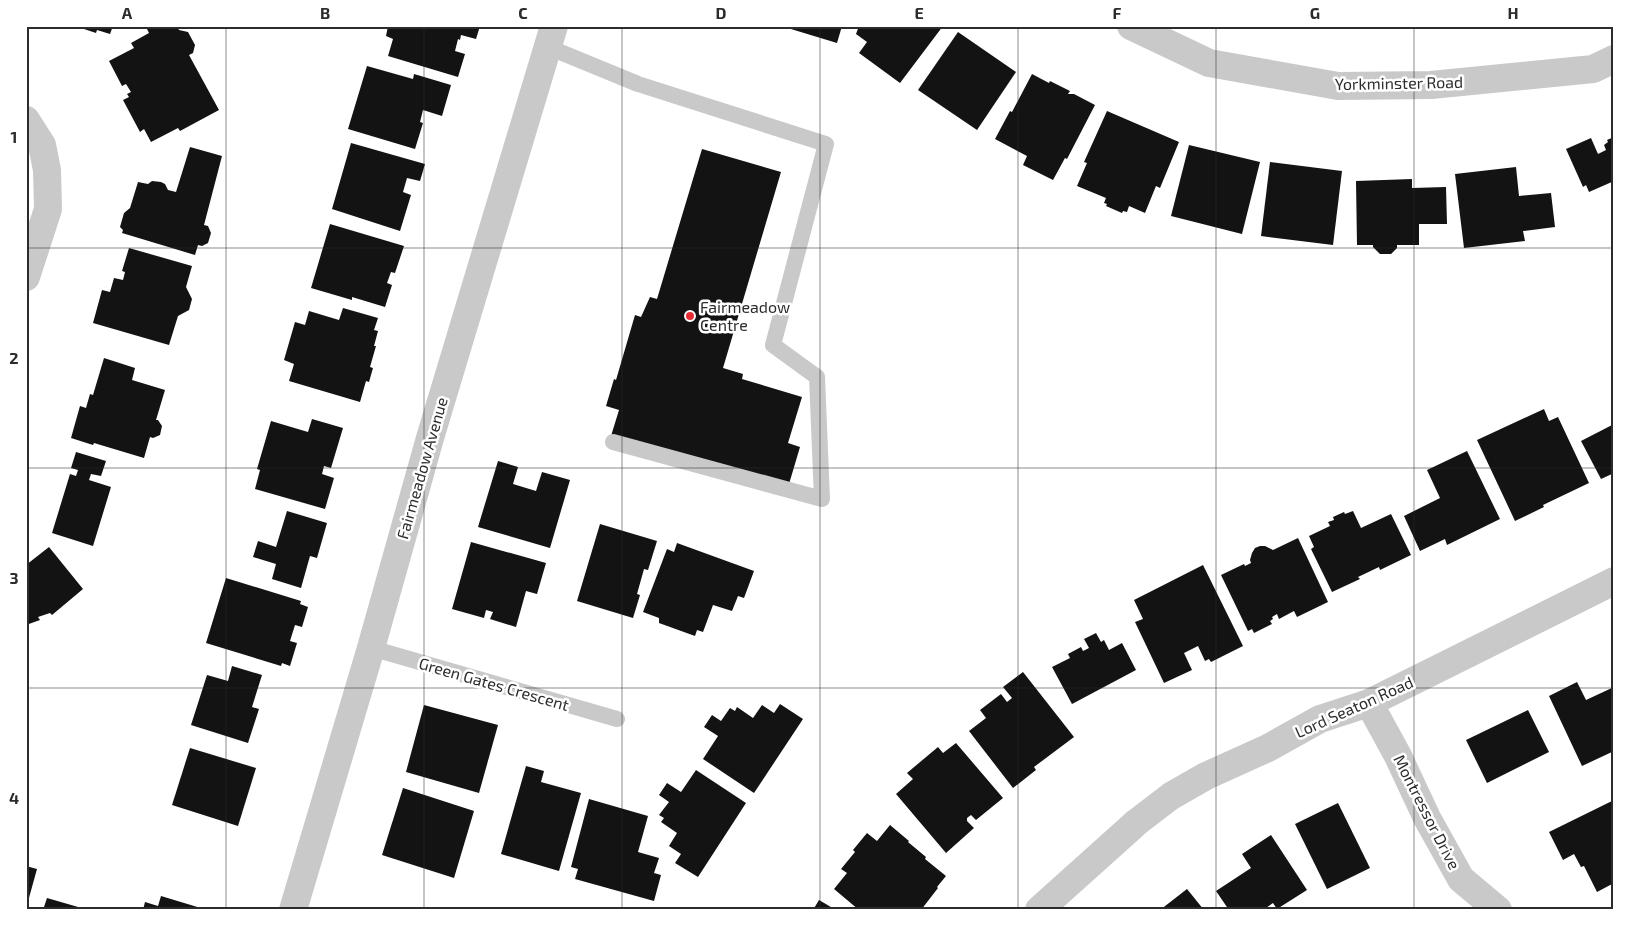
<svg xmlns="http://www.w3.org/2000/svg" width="1640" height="936" font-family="'Exo 2',sans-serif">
<rect width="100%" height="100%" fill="#fff"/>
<!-- building -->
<g fill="#131313">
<polygon points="75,26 113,26 110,34 97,30 96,33"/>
<polygon points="151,26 177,26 179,30 188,32 195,45 193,53 189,55 219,110 180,131 178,128 151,142 144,129 140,132 123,100 129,97 127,94 131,92 126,84 122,86 109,61 134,48 131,43 149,33 147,29"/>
<polygon points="388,26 480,26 476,39 461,35 460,40 458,39 455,51 465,54 458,77 388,56 393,39 386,36"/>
<polygon points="781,26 842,26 837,43"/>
<polygon points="859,26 943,26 900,83 859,53 867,42 856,34"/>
<polygon points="958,32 1016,72 977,130 918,90"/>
<polygon points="367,66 413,79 414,74 451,85 442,116 423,110 420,122 423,123 415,149 348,129"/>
<polygon points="1032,74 1049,83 1050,81 1070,91 1068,94 1074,94 1095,105 1067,159 1065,158 1053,180 1023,165 1027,156 995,139 1010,111 1012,112"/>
<polygon points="1107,111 1179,142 1160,188 1156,186 1145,213 1129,206 1127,212 1123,211 1122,213 1106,206 1107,204 1104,203 1106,198 1077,186 1087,163 1084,162"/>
<polygon points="1614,137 1614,181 1589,192 1586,185 1583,187 1566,149 1591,138 1598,154 1606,150 1604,145 1608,142 1607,140"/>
<polygon points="351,143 425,164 420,181 407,178 403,192 411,195 400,231 332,209"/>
<polygon points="1189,145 1260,162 1242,234 1171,216"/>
<polygon points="190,147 222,156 204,225 208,226 211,233 208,243 202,246 198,245 195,255 122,233 123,230 120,227 124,213 130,208 138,182 148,184 152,181 161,182 165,184 168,190 176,192"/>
<polygon points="702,149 781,172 723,368 743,374 742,379 802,397 788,443 800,447 789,484 611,436 619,410 606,406 614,379 616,380 635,315 641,317 650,297 657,299"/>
<polygon points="1270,162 1342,171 1333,245 1261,236"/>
<polygon points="1516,167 1519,196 1551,193 1555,227 1523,231 1525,241 1464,248 1455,174"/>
<polygon points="1412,179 1412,188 1446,187 1447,224 1419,224 1419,245 1397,245 1397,248 1391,254 1380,254 1373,247 1373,245 1357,245 1356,181"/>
<polygon points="330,224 404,246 395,273 391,272 387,283 392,285 385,307 352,297 352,300 311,288"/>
<polygon points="129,248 192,266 186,287 192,299 189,310 178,316 169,345 93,323 102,290 110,292 114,278 123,280 125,272 122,271"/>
<polygon points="343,308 378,318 374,330 378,331 374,346 376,346 370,367 373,368 369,382 366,381 360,402 289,381 294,364 284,360 295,322 305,325 309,311 339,320"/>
<polygon points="104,358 135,368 132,380 165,390 156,420 158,420 162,426 160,435 153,438 150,437 144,458 94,443 93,445 71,438 80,406 86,408 90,394 93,395"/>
<polygon points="1544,409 1549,421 1558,417 1589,483 1543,505 1544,507 1515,521 1477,440"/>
<polygon points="312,419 343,428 331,468 324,466 322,474 334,478 325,509 255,489 260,470 257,469 271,421 308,432"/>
<polygon points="1614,424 1614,473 1601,479 1581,441"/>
<polygon points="1467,451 1500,519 1447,545 1445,539 1420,551 1404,516 1440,498 1427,470"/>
<polygon points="76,452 106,461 101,476 91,474 89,480 111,487 93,546 52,533 70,474 76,476 78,470 71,468"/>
<polygon points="498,461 518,467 513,484 536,491 542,472 570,480 550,548 478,527"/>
<polygon points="287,511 327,523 317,558 310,556 301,588 272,579 276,564 253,557 258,541 276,547"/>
<polygon points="1353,511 1361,528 1391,514 1411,555 1380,570 1379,567 1358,577 1360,579 1332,592 1311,549 1314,547 1309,536 1330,526 1328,522 1334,520 1333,517 1344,512 1345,514"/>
<polygon points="600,524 657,541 648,570 644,569 637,594 640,595 633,618 577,601"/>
<polygon points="1298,538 1328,602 1297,617 1294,611 1279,619 1277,614 1272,617 1273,619 1270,621 1272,624 1254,633 1252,629 1248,631 1221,575 1244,564 1245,566 1251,563 1250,560 1252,553 1255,548 1260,546 1265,546 1273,550"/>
<polygon points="471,542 546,563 537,594 526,591 516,627 490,619 493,612 486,610 484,618 452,609"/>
<polygon points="677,543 754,571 744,598 738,596 732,611 713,605 703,632 697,630 695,636 659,623 659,618 643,612 667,549 674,552"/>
<polygon points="49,547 83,589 52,615 50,613 38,617 40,620 26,625 26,565"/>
<polygon points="1203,565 1243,646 1211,662 1209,659 1205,661 1198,646 1184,653 1192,670 1164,683 1135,622 1143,619 1134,600"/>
<polygon points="226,578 301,601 300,604 308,607 302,627 295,625 290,641 297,643 290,666 282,663 281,666 206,643"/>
<polygon points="1096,633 1101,642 1104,640 1109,650 1122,643 1136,670 1072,704 1052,667 1070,658 1068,654 1081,647 1083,651 1089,648 1084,639"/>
<polygon points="232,666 262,675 252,707 259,709 248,743 191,725 207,675 228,681"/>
<polygon points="1023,672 1074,737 1034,767 1036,770 1013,788 969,731 986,718 980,710 1001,694 1007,702 1012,698 1003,687"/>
<polygon points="1577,682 1586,700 1614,687 1614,751 1582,766 1549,696"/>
<polygon points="780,704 803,719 754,793 703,759 718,736 704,727 712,715 721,721 730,708 735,711 737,707 753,718 762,705 774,713"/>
<polygon points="424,705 498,725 479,793 406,772"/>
<polygon points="1528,710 1549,752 1487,783 1466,740"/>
<polygon points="956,743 1003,798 976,820 971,815 967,818 967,821 974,828 946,853 896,794 913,779 907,773 938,747 943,753"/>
<polygon points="190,748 256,768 238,826 172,805"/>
<polygon points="526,766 544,771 541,782 581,793 559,871 501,854"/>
<polygon points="696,770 746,803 698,877 675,863 681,854 669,846 677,833 661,822 664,818 659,815 669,802 659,795 667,783 681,792"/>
<polygon points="403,788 474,811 454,878 382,855"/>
<polygon points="589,799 648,816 638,852 659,858 654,873 661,875 654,901 575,879 578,869 571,867"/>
<polygon points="1614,800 1614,883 1597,892 1584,866 1581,867 1574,854 1563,860 1549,832"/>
<polygon points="1338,803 1370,868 1327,889 1295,824"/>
<polygon points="890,825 909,841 908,842 926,857 925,859 946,876 937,887 938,888 921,910 859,910 834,889 847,873 841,869 855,852 853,850 867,833 877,841"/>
<polygon points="1271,835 1307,890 1277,909 1273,903 1263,910 1229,910 1216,891 1251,868 1242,854"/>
<polygon points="26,866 37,869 27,905 26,905"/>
<polygon points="1187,889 1204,910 1160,910"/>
<polygon points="161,896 204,909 204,910 143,910 145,902 158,906"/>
<polygon points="47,898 85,909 85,910 43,910"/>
<polygon points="819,900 836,910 813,910"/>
</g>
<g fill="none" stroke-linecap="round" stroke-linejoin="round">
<!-- lane -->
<g stroke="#c9c9c9" stroke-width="16">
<polyline points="548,47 638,84 826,144 773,345 817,377 822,499 613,442"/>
<polyline points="371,648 617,719"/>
</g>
<!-- street -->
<g stroke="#c9c9c9" stroke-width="28">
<polyline points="1131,26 1209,63 1338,86 1431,85 1593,69 1614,59"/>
<polyline points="26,120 42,145 47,170 48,209 26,277"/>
<polyline points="1369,703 1398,756 1427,818 1461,879 1498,910"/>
<polyline points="293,910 371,648 430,438 554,26"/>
<polyline points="1039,910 1137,822 1171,796 1206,776 1268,748 1320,719 1369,703 1614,581"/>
</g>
</g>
<!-- grid -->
<path fill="none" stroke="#2c2c2c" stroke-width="1" stroke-opacity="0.55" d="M226,26V910M424,26V910M622,26V910M820,26V910M1018,26V910M1216,26V910M1414,26V910M26,248H1614M26,468H1614M26,688H1614"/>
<!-- markers -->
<circle fill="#e42d34" stroke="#fff" stroke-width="2" cx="690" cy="316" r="5"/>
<g text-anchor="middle" stroke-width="5" stroke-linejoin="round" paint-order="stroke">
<!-- street labels -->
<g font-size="16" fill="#2c2c2c" stroke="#fff">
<text transform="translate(1399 83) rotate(-1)" y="6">Yorkminster Road</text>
<text transform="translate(422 468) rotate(-74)" y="6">Fairmeadow Avenue</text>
<text transform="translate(494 684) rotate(16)" y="6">Green Gates Crescent</text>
<text transform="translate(1354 707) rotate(-24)" y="6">Lord Seaton Road</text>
<text transform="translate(1427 812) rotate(63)" y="6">Montressor Drive</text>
</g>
<!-- poi labels -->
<g font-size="16" fill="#2c2c2c" stroke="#fff" text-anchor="start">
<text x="700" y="313">Fairmeadow<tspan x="700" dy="18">Centre</tspan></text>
</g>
</g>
<!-- border -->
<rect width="1640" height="936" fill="none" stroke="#ffffff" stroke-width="55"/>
<rect x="28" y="28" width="1584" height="880" fill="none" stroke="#2c2c2c" stroke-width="2"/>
<g font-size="16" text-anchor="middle" font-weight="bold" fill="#2c2c2c">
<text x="127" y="19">A</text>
<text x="325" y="19">B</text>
<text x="523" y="19">C</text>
<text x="721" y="19">D</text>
<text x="919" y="19">E</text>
<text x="1117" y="19">F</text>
<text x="1315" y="19">G</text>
<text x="1513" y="19">H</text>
<text x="14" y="143">1</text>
<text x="14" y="364">2</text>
<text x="14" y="584">3</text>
<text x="14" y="804">4</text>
</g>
</svg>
